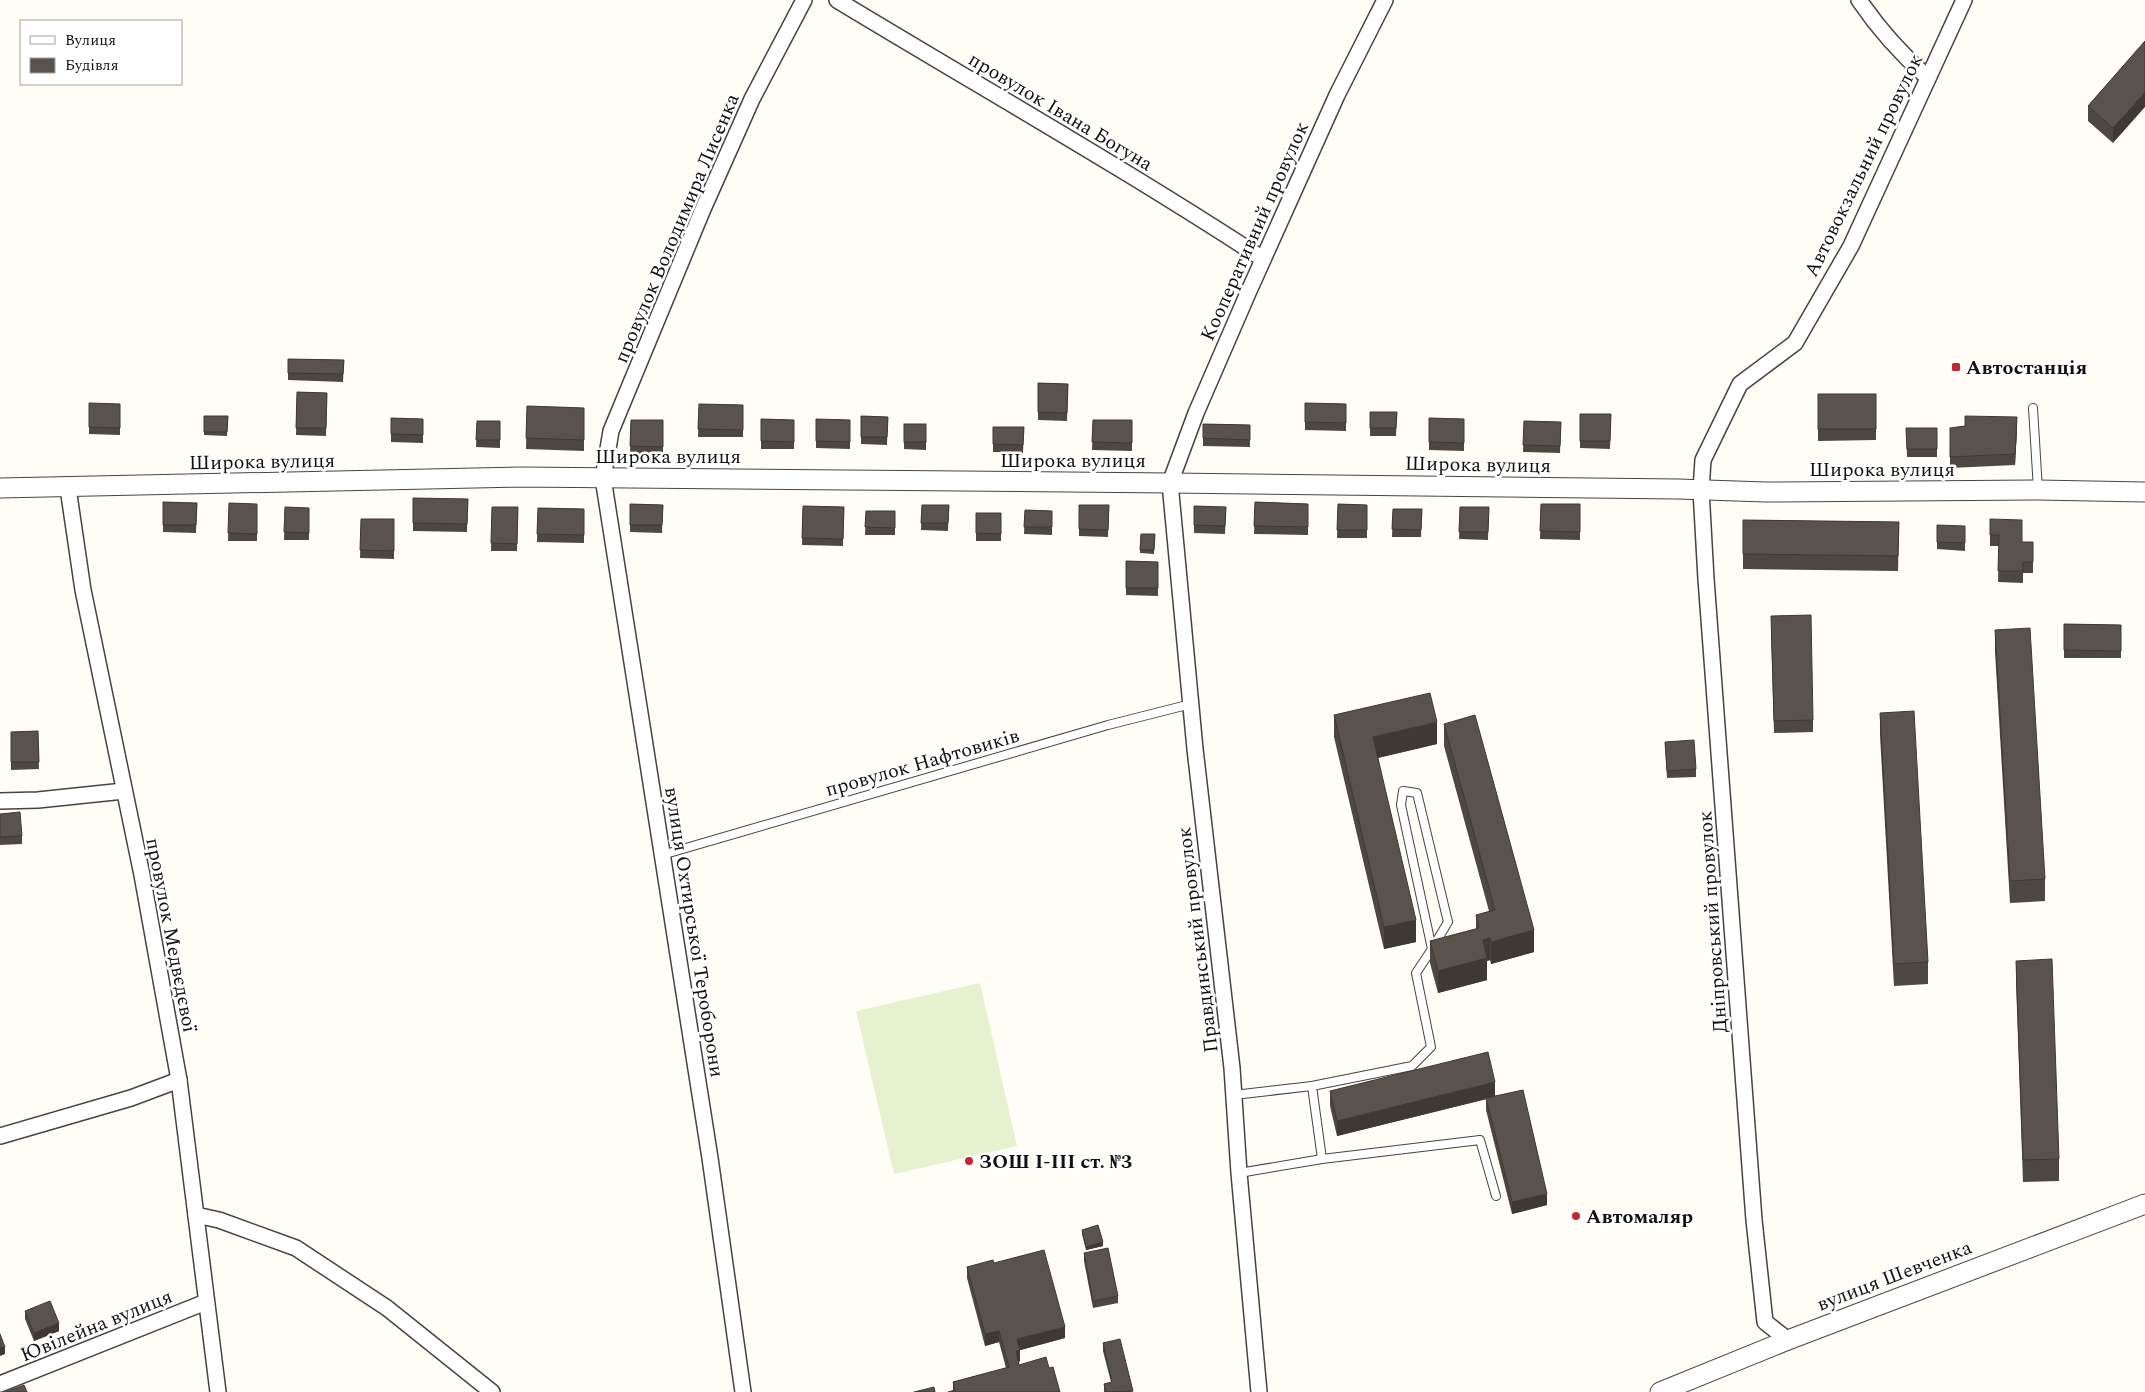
<svg xmlns="http://www.w3.org/2000/svg" width="2145" height="1392" font-family="Spectral,serif">
<rect width="100%" height="100%" fill="#fffdf5"/>
<!-- pitch -->
<polygon fill="#e6f2cf" points="980,983 1017,1146 894,1174 856,1011"/>
<g fill="none" stroke-linecap="round" stroke-linejoin="round">
<!-- service casing -->
<g stroke="#444" stroke-width="10">
<g id="service">
<polyline points="2033,408 2038,490"/>
<polyline points="662,855 1108,725 1191,704"/>
<polyline points="1234,1095 1312,1086"/>
<polyline points="1322,1159 1312,1086 1412,1066 1431,1047 1416,973 1432,949 1401,805 1403,791 1417,793 1448,922 1433,947"/>
<polyline points="1239,1173 1322,1159 1480,1140 1496,1196"/>
</g>
</g>
<!-- minor casing -->
<g stroke="#444" stroke-width="18">
<g id="minor">
<path d="M837,0C979,86 1124,168 1263,259"/>
<path d="M1859,0C1880,31 1900,53 1928,78"/>
<polyline points="68,488 83,590 142,875 179,1080 218,1392"/>
<polyline points="0,801 38,800 124,791"/>
<polyline points="0,1136 131,1098 179,1080"/>
<polyline points="196,1215 219,1220 296,1248 387,1308 492,1392"/>
<polyline points="1788,1340 1765,1322 1754,1220 1706,579 1701,490 1703,460 1740,384 1795,343 1851,246 1964,0"/>
<polyline points="0,1384 206,1302"/>
<polyline points="743,1392 710,1158 603,478 611,431 703,209 752,99 804,0"/>
<polyline points="1259,1392 1239,1173 1232,1068 1195,749 1170,483 1196,413 1248,293 1337,95 1385,0"/>
</g>
</g>
<!-- tertiary casing -->
<g stroke="#444" stroke-width="21">
<g id="tertiary">
<polyline points="0,488 521,477 1170,483 1678,489 1765,492 2038,490 2145,492"/>
<polyline points="1660,1392 1788,1340 2145,1204"/>
</g>
</g>
<!-- service -->
<use href="#service" stroke="#fff" stroke-width="8"/>
<!-- minor -->
<use href="#minor" stroke="#fff" stroke-width="15"/>
<!-- tertiary -->
<use href="#tertiary" stroke="#fff" stroke-width="19"/>
</g>
<!-- wall -->
<g fill="#4d4742">
<polygon points="2145,41 2113,143 2088,121 2088,106"/>
<polygon points="288,359 344,360 343,382 288,380"/>
<polygon points="1038,383 1068,384 1067,421 1038,420"/>
<polygon points="297,392 327,393 326,436 296,435"/>
<polygon points="1818,394 1876,394 1876,440 1818,441"/>
<polygon points="89,403 120,404 120,435 89,434"/>
<polygon points="1305,403 1346,404 1346,431 1305,430"/>
<polygon points="699,404 743,405 743,437 698,437"/>
<polygon points="527,406 584,408 584,451 526,449"/>
<polygon points="1370,412 1397,412 1396,436 1370,436"/>
<polygon points="1580,414 1611,414 1610,449 1580,448"/>
<polygon points="204,416 228,416 227,436 204,435"/>
<polygon points="861,416 888,417 887,445 861,444"/>
<polygon points="391,418 423,419 423,443 391,442"/>
<polygon points="1429,418 1464,419 1464,451 1429,450"/>
<polygon points="761,419 794,420 794,449 761,449"/>
<polygon points="816,419 850,420 850,449 816,448"/>
<polygon points="631,420 663,420 663,454 630,454"/>
<polygon points="1093,420 1132,420 1132,451 1092,450"/>
<polygon points="477,421 500,421 500,448 476,447"/>
<polygon points="1524,421 1561,422 1560,453 1523,452"/>
<polygon points="904,424 926,424 926,450 904,449"/>
<polygon points="1203,424 1250,425 1250,447 1203,446"/>
<polygon points="993,427 1024,427 1023,453 993,452"/>
<polygon points="1906,428 1937,428 1937,457 1907,457"/>
<polygon points="1950,428 2017,429 2015,465 1950,468"/>
<polygon points="413,498 468,499 467,532 413,531"/>
<polygon points="163,502 197,503 196,533 163,532"/>
<polygon points="1255,502 1308,504 1308,535 1254,534"/>
<polygon points="229,503 257,504 257,541 228,541"/>
<polygon points="630,504 663,505 662,533 630,532"/>
<polygon points="1338,504 1367,505 1367,538 1337,538"/>
<polygon points="1541,504 1580,504 1580,540 1540,539"/>
<polygon points="922,505 949,505 948,531 921,530"/>
<polygon points="1079,505 1109,505 1108,537 1079,536"/>
<polygon points="803,506 844,507 843,546 802,545"/>
<polygon points="1194,506 1226,507 1225,534 1194,533"/>
<polygon points="285,507 309,508 309,540 284,540"/>
<polygon points="492,507 518,507 517,551 491,551"/>
<polygon points="1460,507 1489,507 1488,540 1459,539"/>
<polygon points="538,508 584,509 584,543 537,542"/>
<polygon points="1393,509 1422,509 1421,537 1392,537"/>
<polygon points="1025,510 1052,511 1052,535 1024,534"/>
<polygon points="866,511 895,511 895,535 865,535"/>
<rect x="976" y="513" width="25" height="28"/>
<polygon points="361,519 394,519 394,559 360,558"/>
<polygon points="1990,519 2022,542 2033,542 2033,573 2023,573 2023,583 1998,582 1999,546 1990,546"/>
<polygon points="1743,520 1899,522 1898,571 1743,569"/>
<polygon points="1141,534 1155,534 1154,554 1140,553"/>
<polygon points="1965,534 1965,551 1937,549 1937,542"/>
<polygon points="1126,561 1158,562 1158,596 1126,595"/>
<polygon points="2064,624 2121,625 2121,658 2064,658"/>
<polygon points="1771,628 1813,720 1813,732 1774,733"/>
<polygon points="1995,630 2045,879 2045,901 2010,903 1995,652"/>
<polygon points="1880,713 1928,962 1928,984 1894,986 1880,735"/>
<polygon points="1334,715 1437,744 1378,758 1416,942 1384,949 1334,737"/>
<polygon points="1444,724 1534,952 1491,964 1490,960 1487,961 1487,980 1438,993 1430,963 1430,941 1476,929 1476,915 1489,911 1444,746"/>
<polygon points="38,731 39,769 11,770 11,732"/>
<polygon points="1665,742 1696,769 1696,777 1667,778"/>
<polygon points="0,814 22,836 22,844 0,845"/>
<polygon points="2016,961 2059,1159 2059,1181 2023,1182 2016,982"/>
<polygon points="1330,1091 1495,1096 1547,1205 1512,1214 1486,1110 1486,1099 1337,1136 1330,1106"/>
<polygon points="1082,1230 1103,1246 1086,1250 1082,1234"/>
<polygon points="1084,1253 1118,1296 1118,1303 1093,1308 1084,1261"/>
<polygon points="994,1263 1065,1338 1020,1350 1020,1361 1019,1362 1019,1365 1049,1368 953,1391 953,1382 1006,1368 999,1342 985,1346 967,1278 967,1267"/>
<polygon points="25,1311 59,1331 34,1341 25,1319"/>
<polygon points="1103,1343 1133,1392 1104,1392 1104,1384 1111,1382 1103,1351"/>
</g>
<!-- shaded-wall -->
<g fill="#3f3936">
<polygon points="2145,92 2145,107 2113,143 2113,128"/>
<polygon points="2017,417 2017,429 2015,465 2015,454"/>
<polygon points="1437,722 1437,744 1373,759 1373,737"/>
<polygon points="1416,920 1416,942 1384,949 1384,927"/>
<polygon points="1534,930 1534,952 1491,964 1491,942"/>
<polygon points="1490,938 1490,960 1487,961 1487,980 1438,993 1438,971 1483,940"/>
<polygon points="1495,1082 1495,1097 1337,1136 1337,1121"/>
<polygon points="1547,1194 1547,1205 1512,1214 1512,1202"/>
<polygon points="1103,1242 1103,1246 1086,1250 1086,1247"/>
<polygon points="59,1323 59,1331 34,1341 34,1333"/>
<polygon points="1065,1327 1065,1338 1017,1351 1017,1339"/>
<polygon points="999,1331 999,1342 985,1346 985,1334"/>
<polygon points="5,1347 5,1354 0,1356 0,1348"/>
<polygon points="1020,1350 1020,1361 1016,1363 1016,1351"/>
</g>
<!-- building -->
<g fill="#5a524d" stroke="#3f3936">
<polygon points="2145,41 2145,92 2113,128 2088,106"/>
<polygon points="288,359 344,360 343,374 288,373"/>
<polygon points="1038,383 1068,384 1067,413 1038,412"/>
<polygon points="297,392 327,393 326,428 296,428"/>
<rect x="1818" y="394" width="58" height="35"/>
<polygon points="89,403 120,404 120,428 89,427"/>
<polygon points="1305,403 1346,404 1346,423 1305,422"/>
<polygon points="699,404 743,405 743,430 698,429"/>
<polygon points="527,406 584,408 584,440 526,438"/>
<polygon points="1370,412 1397,412 1396,428 1370,428"/>
<polygon points="1580,414 1611,414 1610,441 1580,441"/>
<polygon points="204,416 228,416 227,432 204,432"/>
<polygon points="861,416 888,417 887,437 861,437"/>
<polygon points="1965,416 2017,417 2015,454 1950,457 1950,428 1965,426"/>
<polygon points="391,418 423,419 423,435 391,434"/>
<polygon points="1429,418 1464,419 1464,443 1429,442"/>
<polygon points="761,419 794,420 794,442 761,441"/>
<polygon points="816,419 850,420 850,442 816,441"/>
<polygon points="631,420 663,420 663,447 630,446"/>
<polygon points="1093,420 1132,420 1132,443 1092,442"/>
<polygon points="477,421 500,421 500,440 476,440"/>
<polygon points="1524,421 1561,422 1560,446 1523,445"/>
<rect x="904" y="424" width="22" height="18"/>
<polygon points="1203,424 1250,425 1250,440 1203,438"/>
<polygon points="993,427 1024,427 1023,445 993,444"/>
<polygon points="1906,428 1937,428 1937,449 1907,449"/>
<polygon points="413,498 468,499 467,524 413,523"/>
<polygon points="163,502 197,503 196,525 163,525"/>
<polygon points="1255,502 1308,504 1308,527 1254,526"/>
<polygon points="229,503 257,504 257,534 228,533"/>
<polygon points="630,504 663,505 662,525 630,525"/>
<polygon points="1338,504 1367,505 1367,530 1337,530"/>
<polygon points="1541,504 1580,504 1580,532 1540,531"/>
<polygon points="922,505 949,505 948,523 921,523"/>
<polygon points="1079,505 1109,505 1108,530 1079,529"/>
<polygon points="803,506 844,507 843,539 802,538"/>
<polygon points="1194,506 1226,507 1225,526 1194,525"/>
<polygon points="285,507 309,508 309,533 284,532"/>
<polygon points="492,507 518,507 517,544 491,543"/>
<polygon points="1460,507 1489,507 1488,532 1459,532"/>
<polygon points="538,508 584,509 584,535 537,534"/>
<polygon points="1393,509 1422,509 1421,530 1392,529"/>
<polygon points="1025,510 1052,511 1052,527 1024,527"/>
<polygon points="866,511 895,511 895,528 865,527"/>
<polygon points="976,513 1001,513 1001,534 976,533"/>
<polygon points="361,519 394,519 394,551 360,550"/>
<polygon points="1990,519 2022,520 2022,542 2033,542 2033,562 2023,562 2023,571 1998,571 1999,535 1990,535"/>
<polygon points="1743,520 1899,522 1898,556 1743,554"/>
<polygon points="1937,525 1965,526 1965,543 1937,542"/>
<polygon points="1141,534 1155,534 1154,550 1140,550"/>
<polygon points="1126,561 1158,562 1158,588 1126,588"/>
<polygon points="1811,615 1813,720 1774,721 1771,616"/>
<polygon points="2064,624 2121,625 2121,651 2064,650"/>
<polygon points="2030,628 2045,879 2010,881 1995,630"/>
<polygon points="1430,693 1437,722 1373,737 1416,920 1384,927 1334,715"/>
<polygon points="1914,711 1928,962 1894,964 1880,713"/>
<polygon points="1475,715 1534,930 1491,942 1490,938 1483,940 1487,958 1438,971 1430,941 1479,928 1476,915 1495,910 1444,724"/>
<polygon points="38,731 39,762 11,762 11,732"/>
<polygon points="1694,740 1696,769 1667,771 1665,742"/>
<polygon points="20,812 22,836 0,837 0,814"/>
<polygon points="2052,959 2059,1159 2023,1160 2016,961"/>
<polygon points="1488,1052 1495,1082 1337,1121 1330,1091"/>
<polygon points="1523,1090 1547,1194 1512,1202 1486,1098"/>
<polygon points="1098,1225 1103,1242 1086,1247 1082,1230"/>
<polygon points="1108,1248 1118,1296 1093,1301 1084,1253"/>
<polygon points="1044,1250 1065,1327 1017,1339 1020,1350 1016,1351 1019,1365 1046,1357 1049,1368 1053,1367 1060,1392 948,1392 955,1390 953,1382 1009,1367 999,1331 985,1334 967,1267 993,1260 994,1263"/>
<polygon points="50,1301 59,1323 34,1333 25,1311"/>
<polygon points="0,1334 5,1347 0,1348"/>
<polygon points="1120,1339 1133,1391 1106,1392 1104,1384 1112,1382 1103,1343"/>
<polygon points="24,1385 27,1392 5,1392"/>
<polygon points="934,1387 935,1392 914,1392"/>
</g>
<!-- markers -->
<g fill="#c4262e" stroke="#fff" stroke-width="2">
<rect x="1951" y="362" width="10" height="10" rx="2.5"/>
<circle cx="969" cy="1161" r="5"/>
<circle cx="1576" cy="1216" r="5"/>
</g>
<g text-anchor="middle" stroke-width="5" stroke-linejoin="round" paint-order="stroke">
<!-- street labels -->
<g font-size="20" fill="#111" stroke="#fff">
<text transform="translate(1061 111) rotate(31)" y="7">провулок Івана Богуна</text>
<text transform="translate(1863 165) rotate(-64)" y="7">Автовокзальний провулок</text>
<text transform="translate(676 228) rotate(-67)" y="7">провулок Володимира Лисенка</text>
<text transform="translate(1254 231) rotate(-66)" y="7">Кооперативний провулок</text>
<text x="668" y="463">Широка вулиця</text>
<text x="1073" y="467">Широка вулиця</text>
<text transform="translate(262 461) rotate(-1)" y="7">Широка вулиця</text>
<text transform="translate(1478 464) rotate(1)" y="7">Широка вулиця</text>
<text x="1882" y="476">Широка вулиця</text>
<text transform="translate(922 762) rotate(-16)" y="7">провулок Нафтовиків</text>
<text transform="translate(1712 922) rotate(-94)" y="7">Дніпровський провулок</text>
<text transform="translate(695 932) rotate(81)" y="7">вулиця Охтирської Тероборони</text>
<text transform="translate(172 935) rotate(79)" y="7">провулок Медвєдєвої</text>
<text transform="translate(1197 940) rotate(-97)" y="7">Правдинський провулок</text>
<text transform="translate(1894 1275) rotate(-21)" y="7">вулиця Шевченка</text>
<text transform="translate(96 1325) rotate(-22)" y="7">Ювілейна вулиця</text>
</g>
<!-- poi labels -->
<g font-size="20" font-weight="bold" fill="#111" stroke="#fff" text-anchor="start">
<text x="1966" y="374">Автостанція</text>
<text x="979" y="1168">ЗОШ І-ІІІ ст. №3</text>
<text x="1586" y="1223">Автомаляр</text>
</g>
</g>
<!-- legend -->
<rect x="20" y="20" width="162" height="65" fill="#ffffff" stroke="#a0a0a0"/>
<rect x="30" y="36" width="25" height="8" fill="#ffffff" stroke="#a0a0a0"/>
<text x="65" y="45" font-size="15" fill="#111111">Вулиця</text>
<rect x="30" y="58" width="25" height="15" fill="#5a524d" stroke="#a0a0a0"/>
<text x="65" y="70" font-size="15" fill="#111111">Будівля</text>
</svg>
